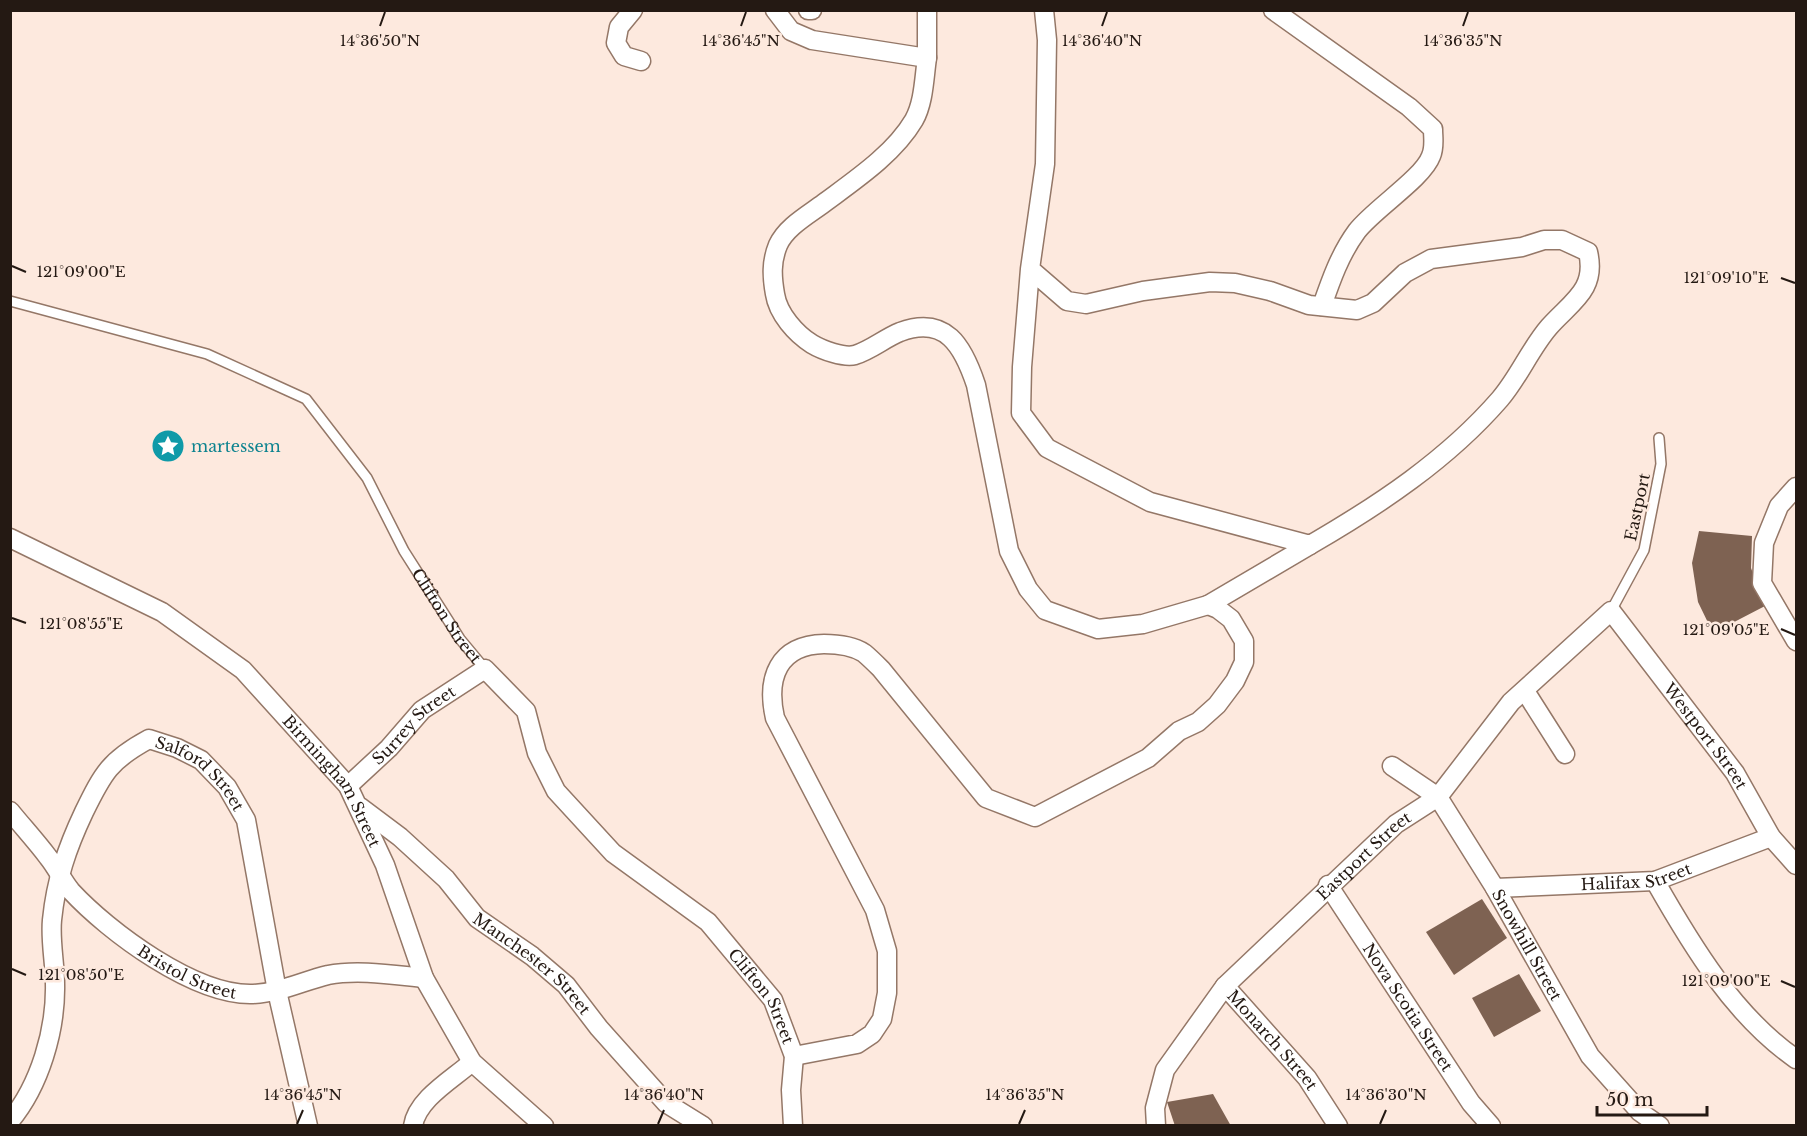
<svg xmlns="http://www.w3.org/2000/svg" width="1807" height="1136" font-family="'Libre Baskerville',serif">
<rect width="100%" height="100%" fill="#fde9de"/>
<!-- building -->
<g fill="#7e6252">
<polygon points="1699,531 1752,536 1751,568 1765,606 1713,633 1698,602 1692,563"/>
<polygon points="1482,899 1507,938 1454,975 1426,932"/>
<polygon points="1519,974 1541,1011 1494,1037 1472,998"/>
<polygon points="1213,1094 1231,1126 1175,1126 1167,1102"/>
</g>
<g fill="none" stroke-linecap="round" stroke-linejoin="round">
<!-- lane casing -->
<g stroke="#947767" stroke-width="12">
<g id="lane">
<path id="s1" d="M10,301L207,354L306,399L367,478L404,551L460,639L485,669"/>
<polyline points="1611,611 1644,550 1661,464 1659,438"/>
</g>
</g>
<!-- street casing -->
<g stroke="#947767" stroke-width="21">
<g id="street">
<polyline points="633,10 619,27 616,43 624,56 641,61"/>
<path d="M775,10L791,31L812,40L927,58C924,78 924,102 914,120C894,154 855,180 824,203C808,215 786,227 778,245C771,262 772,277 775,294C778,314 796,334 812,344C822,350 844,358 855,355C871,350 885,338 900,332C946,315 963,346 976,385L1009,551L1028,589L1045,610L1098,629L1143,624L1208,605L1218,609L1231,619L1244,641V662L1235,681L1217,705L1198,722L1179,731L1148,758L1035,817L986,798L881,669C876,664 870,658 864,653C853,646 837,644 824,644C778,645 766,678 775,718L875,910L887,951V993L882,1019L872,1034L857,1044L794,1056"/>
<polyline points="808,10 812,10"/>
<polyline points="927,10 927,58"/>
<path d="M1273,10L1409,107L1433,129C1433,138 1435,147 1431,156C1423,178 1374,209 1357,231C1340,254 1331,280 1322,306"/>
<path d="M1030,269L1067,301L1086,304L1143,291L1210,282L1235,283L1270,291L1309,305L1357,310L1373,303L1405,273L1431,259L1522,247L1544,240H1562L1588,252C1597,290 1571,302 1549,327C1530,349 1519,377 1500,399C1447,460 1379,505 1310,545L1150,502L1047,448L1021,413L1022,367L1030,269L1045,164L1047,40L1044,10"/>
<polyline points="1796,487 1779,506 1764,543 1762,583 1796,641"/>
<path id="s2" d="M10,538L162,612L243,670L348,786L385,865L424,978L472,1062L544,1126"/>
<polyline points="1208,605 1310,545"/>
<polyline points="1525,691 1565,754"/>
<path id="s3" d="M1392,766L1438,797L1495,888L1590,1056L1640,1112L1660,1126"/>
<path id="s4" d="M348,786L389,748L422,710L485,669L526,711L537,753L556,791L613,853L708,922L773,1000L794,1056L791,1090L793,1126"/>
<path id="s5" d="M360,807L400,837L446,879L477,918L532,956L566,985L599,1028L666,1103L703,1126"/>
<path id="s6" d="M10,811C23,827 36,841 48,857C57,868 62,880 71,891C109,932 195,996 253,994C280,993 303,981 328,975C358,969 394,975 424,978"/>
<path d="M1655,881C1692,946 1734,1016 1796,1059"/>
<path id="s7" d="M1328,885L1471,1103L1491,1126"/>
<path id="s8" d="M1495,888L1655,881L1771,837"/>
<path id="s9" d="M1225,986L1307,1078L1338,1126"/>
<path id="s10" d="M10,1121C40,1085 56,1030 55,984C55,963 50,941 52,920C56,880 67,848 84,812C103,773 110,760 149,739L177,748L201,760L227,787L246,820L277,991L308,1126"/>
<path d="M413,1126C417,1099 453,1079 472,1062"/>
<path id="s11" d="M1156,1126L1155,1108L1165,1070L1225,986L1396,824L1438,797L1511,702L1611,611L1735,773L1771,837L1796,865"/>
</g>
</g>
<!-- lane -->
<use href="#lane" stroke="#fff" stroke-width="9"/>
<!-- street -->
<use href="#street" stroke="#fff" stroke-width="18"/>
</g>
<!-- ticks -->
<path fill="none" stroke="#241913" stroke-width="2" d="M380,26L385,12M741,26L746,12M1102,26L1107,12M1463,26L1468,12M12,266L26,272M1781,278L1795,283M12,618L26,623M1781,629L1795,635M12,969L26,975M1781,981L1795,987M297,1124L303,1110M658,1124L664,1110M1019,1124L1025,1110M1380,1124L1386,1110"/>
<!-- icons -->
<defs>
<g id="sight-disc" transform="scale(1.725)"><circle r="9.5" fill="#0f9aa8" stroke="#fde9de"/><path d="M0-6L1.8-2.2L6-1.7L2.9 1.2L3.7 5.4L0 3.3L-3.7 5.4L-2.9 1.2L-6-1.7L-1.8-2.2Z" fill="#fff"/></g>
</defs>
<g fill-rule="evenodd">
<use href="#sight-disc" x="168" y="446"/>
</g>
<g text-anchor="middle" stroke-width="5" stroke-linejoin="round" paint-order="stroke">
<!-- culture labels -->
<g font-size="16" fill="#0d838f" stroke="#fde9de" text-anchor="start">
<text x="191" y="452">martessem</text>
</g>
<!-- street labels -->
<g font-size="16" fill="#241913" stroke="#fde9de">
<text transform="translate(1637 507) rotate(-78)" y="6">Eastport</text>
<text dy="6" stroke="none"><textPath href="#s1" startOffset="572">Clifton Street</textPath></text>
<text dy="6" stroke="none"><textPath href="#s4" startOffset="90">Surrey Street</textPath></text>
<text dy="6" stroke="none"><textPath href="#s11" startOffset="858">Westport Street</textPath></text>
<text dy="6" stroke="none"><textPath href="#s10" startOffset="488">Salford Street</textPath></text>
<text dy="6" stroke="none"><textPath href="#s2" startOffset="412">Birmingham Street</textPath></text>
<text dy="6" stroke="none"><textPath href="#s11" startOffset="351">Eastport Street</textPath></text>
<text dy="6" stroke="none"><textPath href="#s8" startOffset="142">Halifax Street</textPath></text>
<text dy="6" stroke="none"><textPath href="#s3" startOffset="228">Snowhill Street</textPath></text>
<text dy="6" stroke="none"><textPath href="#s5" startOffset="234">Manchester Street</textPath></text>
<text dy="6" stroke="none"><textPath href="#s6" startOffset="244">Bristol Street</textPath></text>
<text dy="6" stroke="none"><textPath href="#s4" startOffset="620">Clifton Street</textPath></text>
<text dy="6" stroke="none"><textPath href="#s7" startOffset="146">Nova Scotia Street</textPath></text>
<text dy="6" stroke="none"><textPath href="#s9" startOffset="72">Monarch Street</textPath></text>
</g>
</g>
<g font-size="15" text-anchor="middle" fill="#241913" stroke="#fde9de" stroke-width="5" stroke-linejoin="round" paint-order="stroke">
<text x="380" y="46">14°36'50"N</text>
<text x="741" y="46">14°36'45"N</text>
<text x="1102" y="46">14°36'40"N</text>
<text x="1463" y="46">14°36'35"N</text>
<text x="81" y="277">121°09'00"E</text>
<text x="1726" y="283">121°09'10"E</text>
<text x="81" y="629">121°08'55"E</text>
<text x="1726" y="635">121°09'05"E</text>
<text x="81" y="980">121°08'50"E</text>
<text x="1726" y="986">121°09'00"E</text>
<text x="303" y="1100">14°36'45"N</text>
<text x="664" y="1100">14°36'40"N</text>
<text x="1025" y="1100">14°36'35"N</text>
<text x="1386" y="1100">14°36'30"N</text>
</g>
<!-- border -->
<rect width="1807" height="1136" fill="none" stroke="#241913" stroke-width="24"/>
<!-- scale -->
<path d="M1597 1106v9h110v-9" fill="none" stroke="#241913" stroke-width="3"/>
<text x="1606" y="1106" font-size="18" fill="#241913" stroke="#fde9de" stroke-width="4.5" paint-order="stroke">50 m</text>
</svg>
